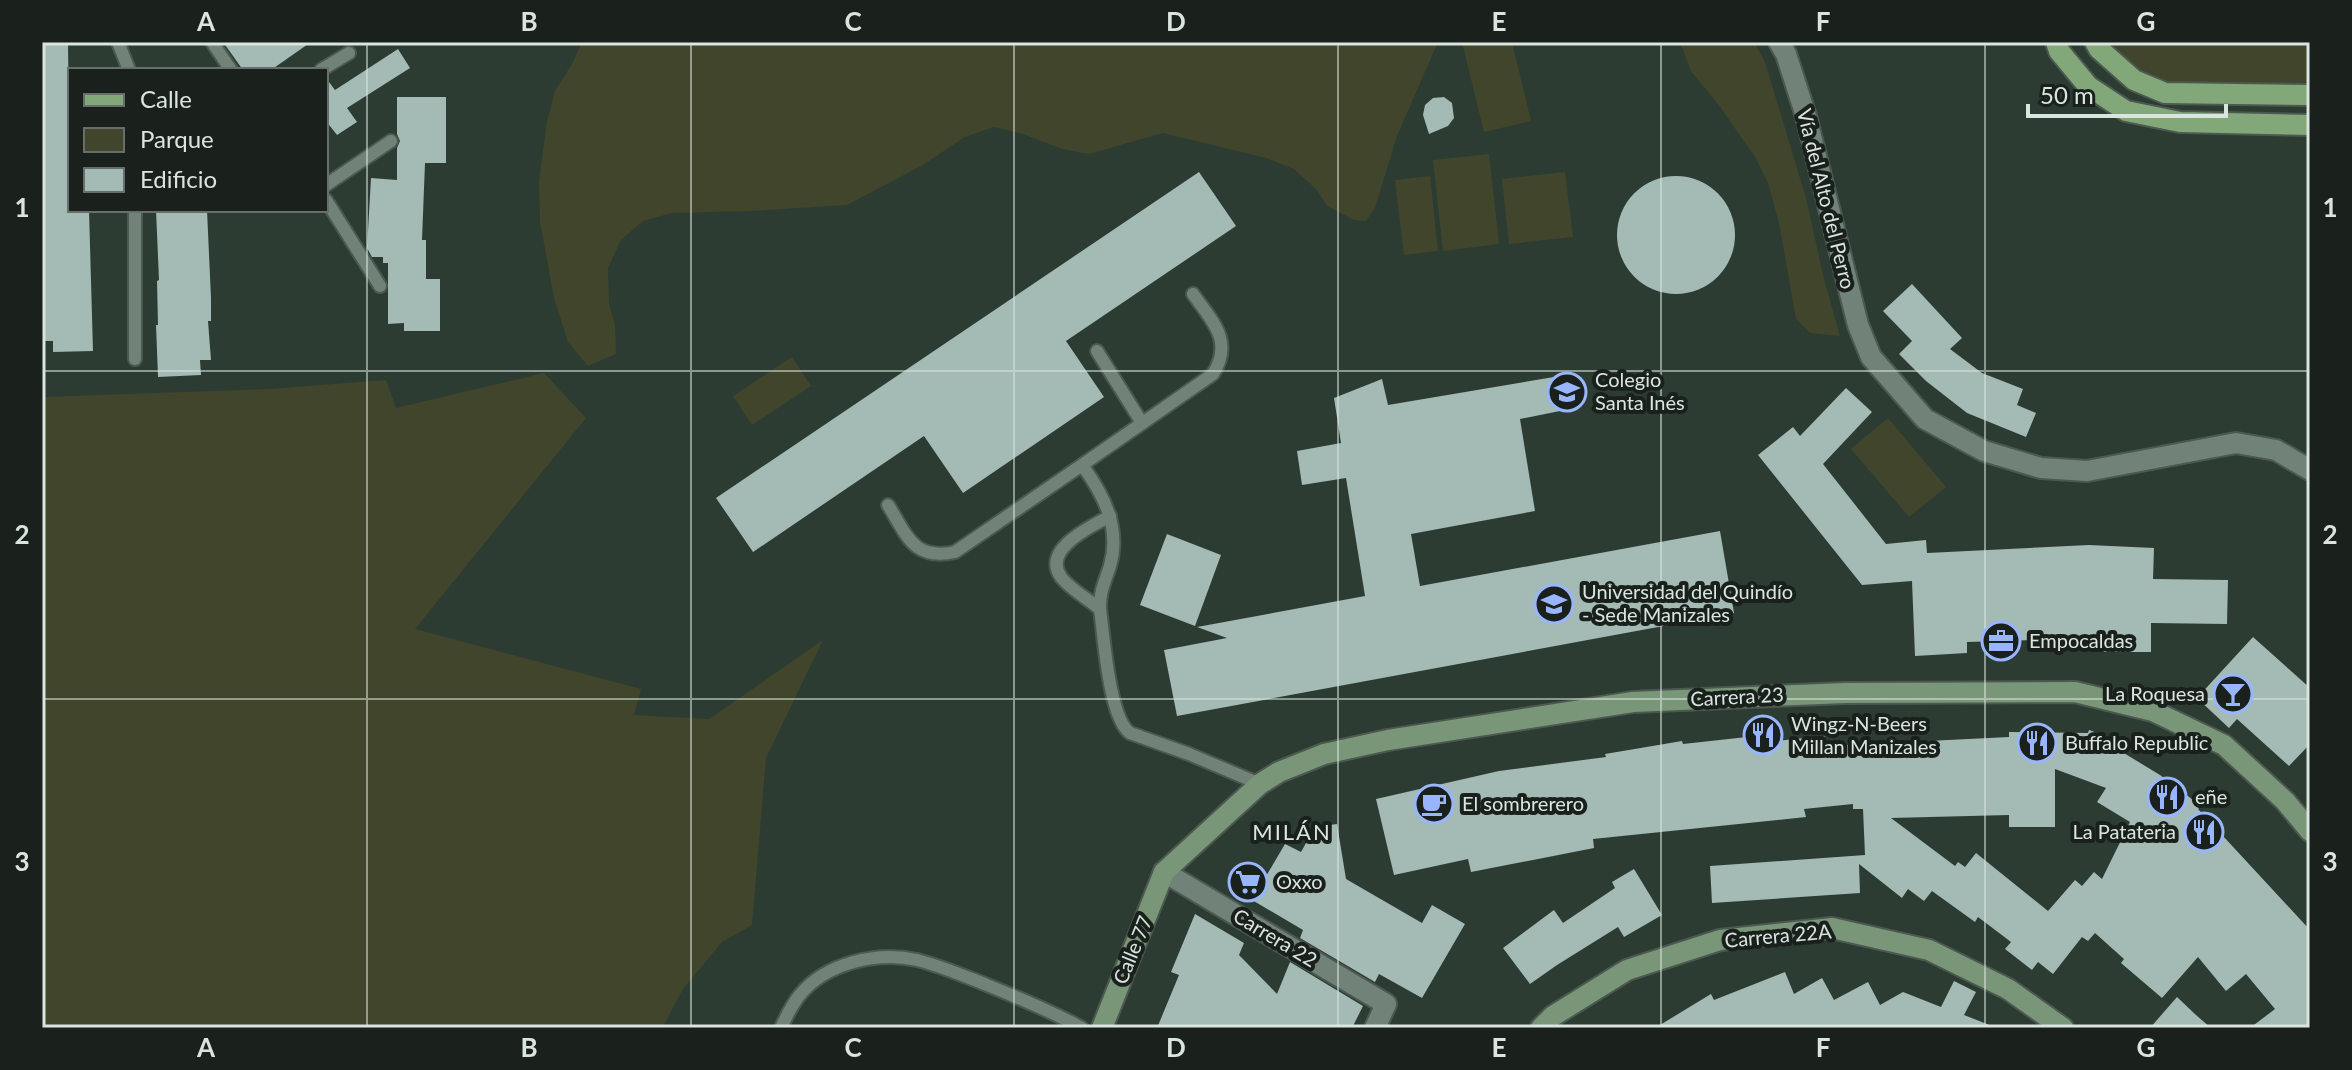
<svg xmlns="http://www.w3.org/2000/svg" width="2352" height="1070" font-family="Lato,sans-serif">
<rect width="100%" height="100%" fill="#2c3c32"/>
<!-- green -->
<g fill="#41452b">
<polygon points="582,42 1438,42 1397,136 1375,208 1366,221 1354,220 1327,206 1317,190 1294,169 1266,158 1163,133 1089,154 1062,149 1023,134 994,127 965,137 923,165 847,205 750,211 672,213 643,221 621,240 608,268 609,303 615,325 616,354 588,366 568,342 554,298 540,222 539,181 547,121 555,91 572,64"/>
<polygon points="1462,42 1512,42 1531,121 1484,132"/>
<polygon points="1680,42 1754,42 1765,62 1806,198 1823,275 1840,336 1810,333 1796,319 1779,223 1768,183 1755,157 1718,104 1691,71"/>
<polygon points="2098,42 2310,42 2310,95 2165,93"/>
<polygon points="1489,154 1499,244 1443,251 1433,160"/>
<polygon points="1565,172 1573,237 1509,244 1502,179"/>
<polygon points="1430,176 1438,251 1404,255 1395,180"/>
<polygon points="792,357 811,386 752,425 733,396"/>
<polygon points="544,373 586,418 415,629 641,689 634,715 709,719 823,640 766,758 752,925 722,942 683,989 662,1028 42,1028 42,397 269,389 386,380 396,408"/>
<polygon points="1888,418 1946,487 1909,517 1851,449"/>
</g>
<!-- building -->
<g fill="#a3bab5" fill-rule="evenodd">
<polygon points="42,42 68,42 70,210 89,210 93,351 53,352 53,341 42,341"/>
<polygon points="223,42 311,42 271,70 243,70"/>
<polygon points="398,49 410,68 347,108 357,122 337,135 326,121 326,78 335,90"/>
<polygon points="397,97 446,97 446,163 425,163 422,240 426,240 426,279 440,279 440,331 404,331 404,323 388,324 388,263 383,263 383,257 372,257 367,248 371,178 397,180 397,148 400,141 397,134"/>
<polygon points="1444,97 1452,103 1454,118 1448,126 1429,134 1423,115 1425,105 1433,98"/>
<polygon points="1199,172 1236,226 1066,341 1104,397 963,493 924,436 753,552 716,498"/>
<circle cx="1676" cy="235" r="59"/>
<polygon points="156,210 207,210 211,298 211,321 208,321 211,360 200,360 201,375 158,377 156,325 158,325 157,281 159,280"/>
<polygon points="1912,284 1962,338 1950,349 1982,373 2023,389 2017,405 2036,413 2026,437 1967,413 1926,381 1899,354 1912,341 1883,311"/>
<polygon points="1560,376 1565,410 1520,419 1535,511 1411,534 1420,586 1720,531 1734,613 1177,716 1164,650 1227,638 1197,627 1365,596 1346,478 1302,485 1297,451 1341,443 1334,398 1382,379 1388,405"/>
<polygon points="1846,388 1872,412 1823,464 1886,544 1926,540 1927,553 2089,545 2154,548 2153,579 2228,580 2227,624 2151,623 2151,652 2097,652 2097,638 1967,642 1967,653 1915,656 1912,581 1862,585 1758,455 1793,427 1800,436"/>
<polygon points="1167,534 1221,555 1195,626 1140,605"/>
<polygon points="2253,637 2310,688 2310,744 2289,766 2237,719 2229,728 2197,698"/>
<path d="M2089,730L2111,738L2109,744L2160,775L2201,806L2198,809L2310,930V1028H2250L2275,1009L2246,974L2226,991L2198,957L2162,998L2121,963L2124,959L2095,933L2088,941L2082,937L2053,974L2038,962L2032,970L2005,949L2011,942L1978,917L1975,922L1932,891L1924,901L1908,889L1902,898L1859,864L1860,893L1712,903L1710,866L1865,855L1863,809H1853V804L1804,809L1806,817L1593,839L1594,848L1471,872L1468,859L1394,875L1376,799L1499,771L1606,757L1605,754L1682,741L1683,744L1756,736V743L1825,736L1826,746L2009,737V732L2088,733ZM2055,769L2106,788L2097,802L2130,822L2102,879L2094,872L2082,886L2075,880L2048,911L1976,853L1965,867L1958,862L1955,866L1891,818L2009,815V827H2055Z"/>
<polygon points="1337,824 1346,879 1422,923 1432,905 1465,924 1422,998 1379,974 1375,982 1300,938 1303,930 1252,900 1285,844 1301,852 1315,827"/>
<polygon points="1634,869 1662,915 1624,937 1618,927 1557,965 1530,984 1503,948 1554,910 1563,923 1615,888 1612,882"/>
<polygon points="1195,914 1244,943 1239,955 1277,994 1290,962 1363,1006 1352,1028 1157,1028 1179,975 1171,972"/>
<polygon points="1785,972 1794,994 1822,978 1834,1000 1868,982 1880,1005 1903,992 1941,1007 1954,981 1976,992 1964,1015 1992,1026 1992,1028 1655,1028 1711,994 1714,1000"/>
<polygon points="2177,997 2196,1015 2211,1028 2150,1028"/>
</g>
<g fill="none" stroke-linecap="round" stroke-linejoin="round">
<!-- lane casing -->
<g stroke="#4c5951" stroke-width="16">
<g id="lane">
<polyline points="118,42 129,70"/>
<polyline points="212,42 231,70"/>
<polyline points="321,70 349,53"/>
<polyline points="326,185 391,141"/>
<polyline points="326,200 380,286"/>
<path d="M1193,294C1212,321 1234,341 1213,374L1082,465C1104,495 1121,528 1110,566C1105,581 1099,594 1100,609C1104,637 1109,718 1130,733L1189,754L1260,784"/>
<polyline points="1097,351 1142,423"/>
<polyline points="135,359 135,210"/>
<path d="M888,505C907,535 913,561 955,552L1082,465"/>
<path d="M1100,609C1088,599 1070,589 1061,577C1041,549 1092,526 1110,516"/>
<path d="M781,1028C786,1017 792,1005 799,996C825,963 877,951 917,960C941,966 964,976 987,985C1019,998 1051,1011 1082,1028"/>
</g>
</g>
<!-- street casing -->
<g stroke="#4c5951" stroke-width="24">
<g id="street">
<polyline points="1779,42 1786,54 1806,116 1858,325 1871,357 1925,419 1984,451 2041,468 2087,471 2236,443 2276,450 2310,470"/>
<polyline points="1164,872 1386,1004 1375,1028"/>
</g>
</g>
<!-- secondary casing -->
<g stroke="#4c5951" stroke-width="24">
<g id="secondary">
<polyline points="1102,1028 1164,872 1260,784 1279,772 1324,754 1388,740 1633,702 1845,693 2075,692 2153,711 2224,745 2285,801 2310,831"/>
<polyline points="1541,1028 1553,1016 1627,970 1720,940 1832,928 1929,950 2008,989 2063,1028"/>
</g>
</g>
<!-- primary casing -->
<g stroke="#4c5951" stroke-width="24">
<g id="primary">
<polyline points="2056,42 2059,51 2088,86 2126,111 2180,122 2310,125"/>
<polyline points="2095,42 2099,49 2134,80 2165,93 2310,95"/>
</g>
</g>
<!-- lane -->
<use href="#lane" stroke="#718378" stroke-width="12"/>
<!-- street -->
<use href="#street" stroke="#718378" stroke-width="20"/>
<!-- secondary -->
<use href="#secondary" stroke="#7a9678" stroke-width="20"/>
<!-- primary -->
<use href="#primary" stroke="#82a879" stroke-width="20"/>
</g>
<!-- grid -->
<path fill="none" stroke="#dbe5df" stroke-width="2" stroke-opacity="0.55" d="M367,42V1028M691,42V1028M1014,42V1028M1338,42V1028M1661,42V1028M1985,42V1028M42,371H2310M42,699H2310"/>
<!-- icons -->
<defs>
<g id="school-ring" transform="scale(2)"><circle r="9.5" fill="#1a211c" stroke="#99b5fd" stroke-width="1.5"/><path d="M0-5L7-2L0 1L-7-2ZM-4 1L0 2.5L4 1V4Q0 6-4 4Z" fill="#99b5fd"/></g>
<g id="university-ring" transform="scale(2)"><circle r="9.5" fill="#1a211c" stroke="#99b5fd" stroke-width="1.5"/><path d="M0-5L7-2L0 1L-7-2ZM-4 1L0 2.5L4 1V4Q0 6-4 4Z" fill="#99b5fd"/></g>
<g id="office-ring" transform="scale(2)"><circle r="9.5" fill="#1a211c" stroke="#99b5fd" stroke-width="1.5"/><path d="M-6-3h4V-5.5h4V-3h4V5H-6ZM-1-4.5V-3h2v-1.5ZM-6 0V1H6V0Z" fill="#99b5fd"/></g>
<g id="bar-ring" transform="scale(2)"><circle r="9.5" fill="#1a211c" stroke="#99b5fd" stroke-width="1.5"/><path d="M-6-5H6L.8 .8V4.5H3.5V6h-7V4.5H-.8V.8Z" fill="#99b5fd"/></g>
<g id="restaurant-ring" transform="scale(2)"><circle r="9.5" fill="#1a211c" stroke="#99b5fd" stroke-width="1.5"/><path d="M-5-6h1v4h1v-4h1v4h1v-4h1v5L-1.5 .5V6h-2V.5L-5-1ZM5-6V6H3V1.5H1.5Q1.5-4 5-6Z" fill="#99b5fd"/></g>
<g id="cafe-ring" transform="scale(2)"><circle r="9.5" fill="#1a211c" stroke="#99b5fd" stroke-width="1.5"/><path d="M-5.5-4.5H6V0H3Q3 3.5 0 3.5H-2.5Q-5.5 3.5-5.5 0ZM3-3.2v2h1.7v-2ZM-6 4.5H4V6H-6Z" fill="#99b5fd"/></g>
<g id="supermarket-ring" transform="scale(2)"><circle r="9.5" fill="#1a211c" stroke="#99b5fd" stroke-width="1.5"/><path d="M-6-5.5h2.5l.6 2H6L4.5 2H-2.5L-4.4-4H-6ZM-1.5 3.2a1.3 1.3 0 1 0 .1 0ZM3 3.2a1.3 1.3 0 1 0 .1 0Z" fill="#99b5fd"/></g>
</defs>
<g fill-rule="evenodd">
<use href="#school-ring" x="1567" y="392"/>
<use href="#university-ring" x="1554" y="604"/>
<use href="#office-ring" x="2001" y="641"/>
<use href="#bar-ring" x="2233" y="694"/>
<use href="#restaurant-ring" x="1763" y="735"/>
<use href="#restaurant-ring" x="2037" y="743"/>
<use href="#restaurant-ring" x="2167" y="797"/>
<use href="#cafe-ring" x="1434" y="804"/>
<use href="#restaurant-ring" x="2204" y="832"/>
<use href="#supermarket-ring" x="1248" y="882"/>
</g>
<g text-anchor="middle" stroke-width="8" stroke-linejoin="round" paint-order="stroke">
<!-- street labels -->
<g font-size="20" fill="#dbe5df" stroke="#1a211c">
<text transform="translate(1826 199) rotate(76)" y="7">Vía del Alto del Perro</text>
<text transform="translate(1737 697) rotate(-3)" y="7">Carrera 23</text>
<text transform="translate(1778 936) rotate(-5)" y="7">Carrera 22A</text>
<text transform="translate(1275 938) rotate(31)" y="7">Carrera 22</text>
<text transform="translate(1133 950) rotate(-68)" y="7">Calle 77</text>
</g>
<!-- poi labels -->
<g font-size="20" fill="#dbe5df" stroke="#1a211c" text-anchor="start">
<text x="1595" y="387">Colegio<tspan x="1595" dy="23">Santa Inés</tspan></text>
<text x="1582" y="599">Universidad del Quindío<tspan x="1582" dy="23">- Sede Manizales</tspan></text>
<text x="2029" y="648">Empocaldas</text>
<text x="2205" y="701" text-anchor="end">La Roquesa</text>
<text x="1791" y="731">Wingz-N-Beers<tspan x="1791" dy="23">Millan Manizales</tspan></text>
<text x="2065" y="750">Buffalo Republic</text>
<text x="2195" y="804">eñe</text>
<text x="1462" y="811">El sombrerero</text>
<text x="2176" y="839" text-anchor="end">La Patateria</text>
<text x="1276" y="889">Oxxo</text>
</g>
<!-- neighbourhood labels -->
<g font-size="22" letter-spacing="2" fill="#dbe5df" stroke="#1a211c">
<text x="1292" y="840">MILÁN</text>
</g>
</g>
<!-- border -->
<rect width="2352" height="1070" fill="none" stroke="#1a211c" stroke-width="88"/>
<!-- legend -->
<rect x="68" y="68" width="260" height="144" fill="#1a211c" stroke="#676f6a" stroke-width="2"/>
<rect x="84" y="94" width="40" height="12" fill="#82a879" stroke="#676f6a" stroke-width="2"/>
<text x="140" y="108" font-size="24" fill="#dbe5df">Calle</text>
<rect x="84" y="128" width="40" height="24" fill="#41452b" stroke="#676f6a" stroke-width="2"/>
<text x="140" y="148" font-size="24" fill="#dbe5df">Parque</text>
<rect x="84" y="168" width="40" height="24" fill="#a3bab5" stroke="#676f6a" stroke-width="2"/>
<text x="140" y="188" font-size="24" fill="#dbe5df">Edificio</text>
<!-- scale -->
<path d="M2028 104v12h198v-12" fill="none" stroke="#dbe5df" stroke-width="4"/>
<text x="2040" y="104" font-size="24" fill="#dbe5df" stroke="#1a211c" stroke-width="6" paint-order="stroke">50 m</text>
<rect x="44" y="44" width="2264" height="982" fill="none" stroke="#dbe5df" stroke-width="3"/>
<g font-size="26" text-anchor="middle" font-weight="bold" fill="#dbe5df">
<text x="206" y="31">A</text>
<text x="529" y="31">B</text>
<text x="853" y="31">C</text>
<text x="1176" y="31">D</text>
<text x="1499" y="31">E</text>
<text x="1823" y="31">F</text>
<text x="2146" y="31">G</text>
<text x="22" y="217">1</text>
<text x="2330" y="217">1</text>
<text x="22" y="544">2</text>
<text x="2330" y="544">2</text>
<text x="22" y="871">3</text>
<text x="2330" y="871">3</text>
<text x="206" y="1057">A</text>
<text x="529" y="1057">B</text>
<text x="853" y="1057">C</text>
<text x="1176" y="1057">D</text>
<text x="1499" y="1057">E</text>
<text x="1823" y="1057">F</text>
<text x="2146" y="1057">G</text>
</g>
</svg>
